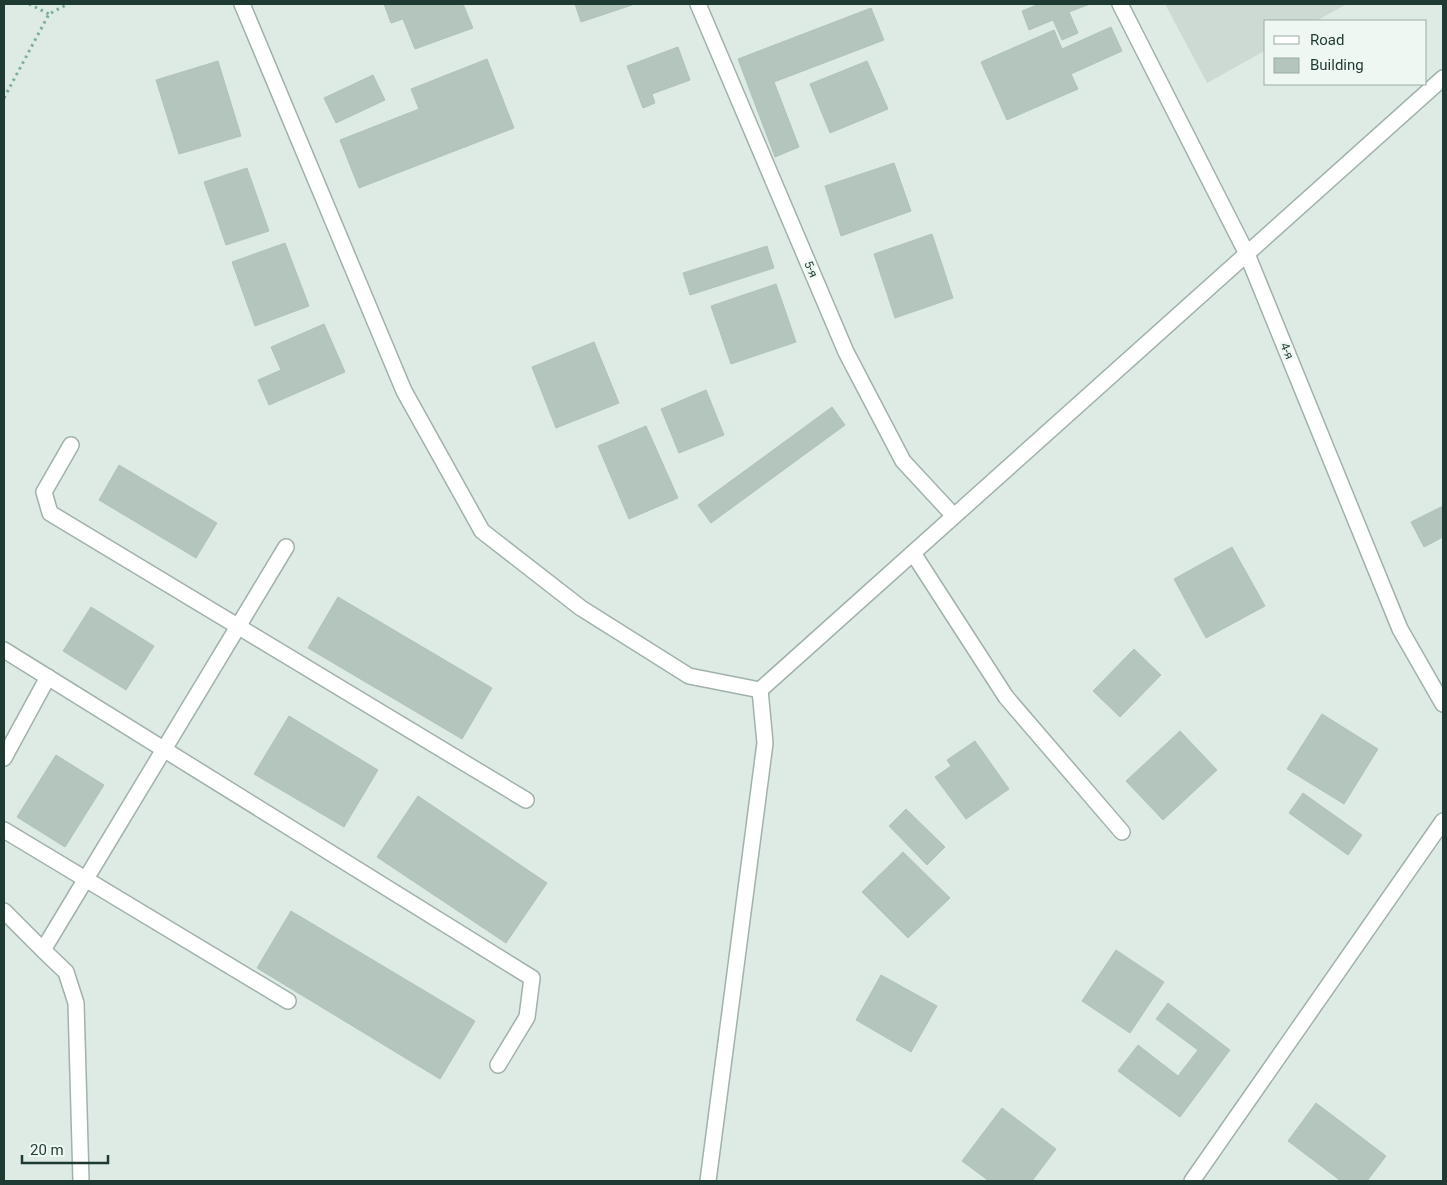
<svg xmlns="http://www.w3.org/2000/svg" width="1447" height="1185" font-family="Roboto,sans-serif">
<rect width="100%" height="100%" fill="#deeae4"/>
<!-- built -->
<polygon fill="#ccdad3" points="1165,4 1347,4 1316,21 1266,21 1266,50 1207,83"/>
<!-- building -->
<g fill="#b3c5bd" stroke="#b0c4bb">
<polygon points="384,4 463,4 473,28 415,49 403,19 391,23"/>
<polygon points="575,4 635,4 581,22"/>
<polygon points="1039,4 1090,4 1069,12 1078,33 1062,40 1053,20 1029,30 1022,11"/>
<polygon points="871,8 884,40 774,82 799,147 775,157 738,59"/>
<polygon points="1111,27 1122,51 1071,74 1078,89 1007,120 981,62 1054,30 1062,49"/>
<polygon points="678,47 690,80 652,94 655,103 643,108 627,66"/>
<polygon points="487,59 514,128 359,188 340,140 419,109 411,89"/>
<polygon points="218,61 241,136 179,154 156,80"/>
<polygon points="867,61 888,109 830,133 810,84"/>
<polygon points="373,75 385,100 336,123 324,98"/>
<polygon points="894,163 911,211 841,236 825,186"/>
<polygon points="247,168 269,231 226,245 204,182"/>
<polygon points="932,234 953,298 895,318 874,254"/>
<polygon points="285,243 309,306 255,326 232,262"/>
<polygon points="767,246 774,268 690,295 683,273"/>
<polygon points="776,284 796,342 731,364 711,306"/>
<polygon points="324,324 345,372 269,405 258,380 281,370 271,347"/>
<polygon points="594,342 619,403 556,428 532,367"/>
<polygon points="706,390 724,435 679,453 661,409"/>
<polygon points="832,407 845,425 711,523 698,505"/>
<polygon points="646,426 678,498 629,519 598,446"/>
<polygon points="119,465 217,523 196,558 99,500"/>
<polygon points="1443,506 1443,537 1424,547 1411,522"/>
<polygon points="1232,547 1265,606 1206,638 1174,579"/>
<polygon points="338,597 492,688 462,739 308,648"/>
<polygon points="91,607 154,646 126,690 63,651"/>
<polygon points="1134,649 1161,675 1120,717 1093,691"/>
<polygon points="1322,714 1378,749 1344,804 1287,769"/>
<polygon points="289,716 378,770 344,827 254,774"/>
<polygon points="1180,731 1217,770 1163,820 1126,781"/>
<polygon points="975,741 1009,789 966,819 935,777 951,766 947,760"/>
<polygon points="56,755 104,785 65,847 17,817"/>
<polygon points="1303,793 1362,835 1348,855 1289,813"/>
<polygon points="418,796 547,883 506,943 377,857"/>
<polygon points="906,809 945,847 927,865 889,826"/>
<polygon points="903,852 950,898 908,938 862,892"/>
<polygon points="291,911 475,1021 440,1079 257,968"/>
<polygon points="1116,950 1164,982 1130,1033 1082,1001"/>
<polygon points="881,975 937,1006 911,1052 856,1020"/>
<polygon points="1168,1003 1230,1050 1180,1117 1118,1071 1138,1045 1178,1076 1198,1050 1156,1019"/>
<polygon points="1316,1103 1386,1156 1367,1181 1341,1181 1288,1141"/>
<polygon points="1002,1108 1056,1149 1032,1181 989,1181 962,1161"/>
</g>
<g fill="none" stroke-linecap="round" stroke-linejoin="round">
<!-- service casing -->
<g stroke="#a1b2ab" stroke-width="18">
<g id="service">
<polyline points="71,445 44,492 50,513 526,800"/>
<polyline points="4,650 532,978 527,1017 498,1065"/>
<polyline points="4,758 48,677"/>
<polyline points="4,830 288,1001"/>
<polyline points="4,911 43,950 66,972 76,1003 81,1181"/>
<polyline points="43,950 286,547"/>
</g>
</g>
<!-- minor casing -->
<g stroke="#a1b2ab" stroke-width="18">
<g id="minor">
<polyline points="242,4 404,391 482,531 581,608 689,676 760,690"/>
<polyline points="698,4 846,352 903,461 954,516"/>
<polyline points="1120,4 1247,254 1400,629 1443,704"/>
<polyline points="913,553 1006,697 1122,832"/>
<polyline points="760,690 1443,78"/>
<polyline points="708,1181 765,743 760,690"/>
<polyline points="1192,1181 1443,821"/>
</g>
</g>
<!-- path -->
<g stroke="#7daf9d" stroke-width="3" stroke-dasharray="2.5 4" stroke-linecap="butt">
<polyline points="29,4 49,14"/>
<polyline points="4,98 49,14 68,4"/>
</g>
<!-- service -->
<use href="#service" stroke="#fff" stroke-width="15"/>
<!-- minor -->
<use href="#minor" stroke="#fff" stroke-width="15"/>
</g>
<g text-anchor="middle" stroke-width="5" stroke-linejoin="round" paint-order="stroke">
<!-- street labels -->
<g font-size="12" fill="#1f3a32" stroke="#eef7f2">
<text transform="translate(811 269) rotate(67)" y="4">5-я</text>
<text transform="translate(1287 351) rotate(68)" y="4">4-я</text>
</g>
</g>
<!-- border -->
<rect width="1447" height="1185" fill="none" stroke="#1f3a32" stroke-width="10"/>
<!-- legend -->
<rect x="1264" y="20" width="162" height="65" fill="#eef7f2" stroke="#9baba5"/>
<rect x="1274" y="36" width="25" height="8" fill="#ffffff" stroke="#9baba5"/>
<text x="1310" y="45" font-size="15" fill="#1f3a32">Road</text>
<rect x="1274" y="58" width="25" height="15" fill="#b3c5bd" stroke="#9baba5"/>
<text x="1310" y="70" font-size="15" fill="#1f3a32">Building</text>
<!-- scale -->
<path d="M22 1155v8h86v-8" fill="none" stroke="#1f3a32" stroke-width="2.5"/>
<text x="30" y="1155" font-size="15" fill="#1f3a32" stroke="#eef7f2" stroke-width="4" paint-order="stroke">20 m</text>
</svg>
